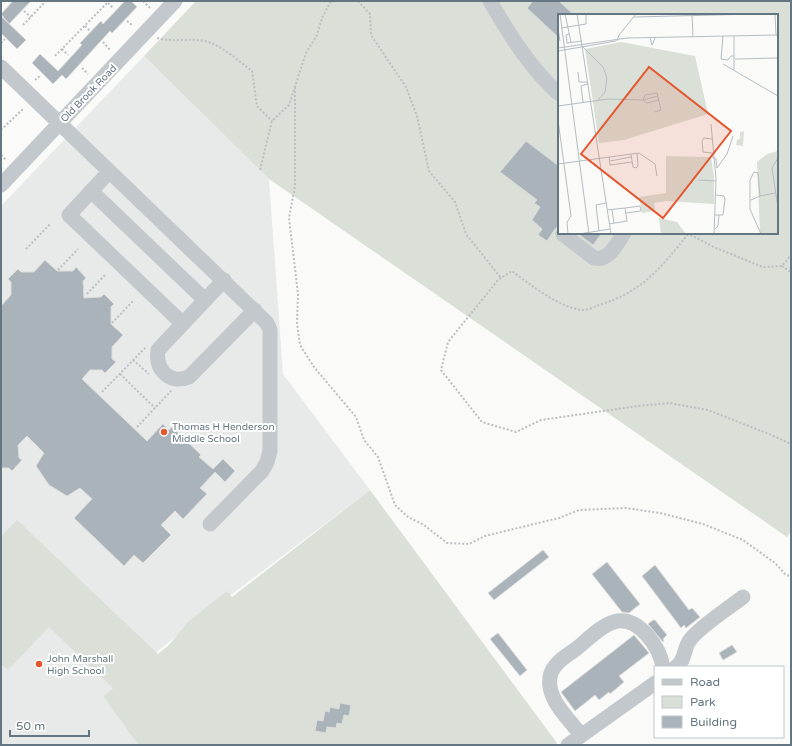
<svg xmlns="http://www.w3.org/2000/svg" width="792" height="746" font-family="'Varela Round',sans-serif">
<rect width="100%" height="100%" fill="#fafaf8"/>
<!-- built -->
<polygon fill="#e8e9e9" points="144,56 269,179 283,374 370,490 170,641 103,696 138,745 1,745 1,206"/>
<!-- green -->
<g fill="#dadfd7" fill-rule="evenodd">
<path d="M196,1H791V531L787,537L269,179L144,56ZM559,15H777V233H559Z"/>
<polygon points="370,490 557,743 555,745 138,745 103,696 113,688 49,627 8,670 1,664 1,536 17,520 158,654 168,646 189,621 227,591 232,597"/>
</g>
<!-- building -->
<g fill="#aab3b9" stroke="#dcdcda">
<polygon points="13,1 31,1 9,24 1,14"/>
<polygon points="125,1 131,1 137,7 112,33 110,31 66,79 62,75 53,84 32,63 40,54 58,71 82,45 80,43 101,21 103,24"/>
<polygon points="533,1 559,1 574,15 559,15 559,38 527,8"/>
<polygon points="1,16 26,40 17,49 1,33"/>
<polygon points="526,141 559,166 559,226 555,229 547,241 538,235 542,229 532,220 540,207 534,203 537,200 500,172"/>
<polygon points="577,233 602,233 593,245"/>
<polygon points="45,260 57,271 73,271 76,267 86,278 83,281 84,298 101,297 104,294 114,304 111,307 111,324 123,335 112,347 112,359 116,362 105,373 102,370 90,370 82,379 147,441 163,424 169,430 172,427 201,455 199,457 213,469 223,459 235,471 225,482 215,472 200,488 207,494 183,519 175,511 161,525 171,535 143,563 134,555 124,566 74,518 92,499 80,488 67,496 49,485 36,466 44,453 27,436 18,445 19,458 22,460 12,471 9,468 1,468 1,306 11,295 11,282 8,279 18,269 21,272 34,272"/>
<polygon points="543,550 549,557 494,600 488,593"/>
<polygon points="607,562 640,604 629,613 622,612 592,574"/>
<polygon points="655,565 689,610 692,608 700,617 686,628 684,625 681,628 642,576"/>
<polygon points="653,620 655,620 667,635 663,639 664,641 663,642 648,624"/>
<polygon points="498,633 527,670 520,676 490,639"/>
<polygon points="634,635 649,653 619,676 624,682 610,694 609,692 599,700 595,695 575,711 561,692"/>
<polygon points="732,645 737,652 723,660 719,653"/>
<polygon points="340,703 351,705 349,716 344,715 342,724 337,723 336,728 327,727 326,733 315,731 317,720 323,721 325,711 329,712 330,707 339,709"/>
</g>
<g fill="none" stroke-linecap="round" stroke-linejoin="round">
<!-- path -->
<g stroke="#bbbfc2" stroke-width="2" stroke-dasharray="2 2" stroke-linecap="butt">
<polyline points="143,1 150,8"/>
<polyline points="358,1 370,14 371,35 406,87 417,116 429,171 455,202 466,234 501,278"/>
<polyline points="108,3 113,8"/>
<polyline points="24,11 31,17"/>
<polyline points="127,21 133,26"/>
<polyline points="23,25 46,1"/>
<polyline points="85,26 90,31"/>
<path d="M157,38C171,42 183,39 198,40C218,41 237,60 252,71L257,106L272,121"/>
<polyline points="103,42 110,50"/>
<polyline points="1,43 5,39"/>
<polyline points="62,49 68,55"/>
<polyline points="55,56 109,1"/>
<polyline points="82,68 88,74"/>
<polyline points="35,80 41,75"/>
<polyline points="295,87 295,186 289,218 298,294 297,323 300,345 314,367 356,417 364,440 378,457 395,505 408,517 424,525 447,543 469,544 485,536 559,518 579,510 626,508 660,513 703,524 743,540 775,563 785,574 791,577"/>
<polyline points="1,130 23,109"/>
<polyline points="1,155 6,160"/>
<polyline points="260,170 272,121 289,105 306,53 317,35 322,18 331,1"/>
<polyline points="687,233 716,248 763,267 782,266 791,255"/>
<path d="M688,234C661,268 642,292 599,305C594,307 586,311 581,310C559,307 529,284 512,271L498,280L448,342L441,370L482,422L516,432L541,420L638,406L669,403L708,410L769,434L791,444"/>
<polyline points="26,249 51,223"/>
<polyline points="782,266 791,272"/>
<polyline points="58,270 78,249"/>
<polyline points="87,294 105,275"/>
<polyline points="112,323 133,301"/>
<polyline points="133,360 149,374"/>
<polyline points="120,374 155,408"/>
<polyline points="102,392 146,347"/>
<polyline points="137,427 172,390"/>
</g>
<!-- minor -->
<g stroke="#c3c8cc" stroke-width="15">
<path d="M490,1C509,34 530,68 559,94"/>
<polyline points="1,67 267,323 270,330 270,451 267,462 262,471 210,524"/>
<polyline points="109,172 69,215 182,323"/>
<polyline points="1,185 175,1"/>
<polyline points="91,191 205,300"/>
<path d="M563,234L594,258C609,262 617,243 624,233"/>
<path d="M224,280L158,350C155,369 169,385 189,377L255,310"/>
<path d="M676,667C686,660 683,649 690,640C698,628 730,607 743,597"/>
<path d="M581,735C569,719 546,699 550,677C552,664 566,656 576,649C599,630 620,604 647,635C655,644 661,655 663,667"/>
<polyline points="568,745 655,683"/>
</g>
</g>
<!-- markers -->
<g fill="#e4572e" stroke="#fff" stroke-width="1.5">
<circle cx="164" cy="432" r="4"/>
<circle cx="39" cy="664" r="4"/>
</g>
<g text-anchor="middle" stroke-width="4" stroke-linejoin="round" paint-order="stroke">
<!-- street labels -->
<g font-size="10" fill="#657683" stroke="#fff">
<text transform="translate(88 93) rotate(-46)" y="4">Old Brook Road</text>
</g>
<!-- poi labels -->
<g font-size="10" fill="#657683" stroke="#fff" text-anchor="start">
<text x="172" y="430">Thomas H Henderson<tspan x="172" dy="12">Middle School</tspan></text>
<text x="47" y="662">John Marshall<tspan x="47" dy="12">High School</tspan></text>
</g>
</g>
<!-- overview -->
<g transform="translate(558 14)">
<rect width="220" height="220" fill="#fafaf8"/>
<path d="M63,28L137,42L150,100L66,126L41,129L27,35ZM186,117L185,132L178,131L179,126L182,125V118ZM220,137V220H202L199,148L209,140ZM108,142L153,143L156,163V190L108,187L96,189L97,197L84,199L81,183L108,179ZM101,204L119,208L128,220H103Z" fill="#dadfd7"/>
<path fill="none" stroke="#b5bdc2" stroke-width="1" d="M2,0L31,220M7,0L13,28M19,0L53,220M217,0L218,21M134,1L135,23M76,3L197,0M3,14L28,10V0M0,15L2,27M12,20L8,21L9,29L24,27M165,22L163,45L170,46L173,42H176M176,22V56M92,24L94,31L97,24M59,27L61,21L78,0M25,33L45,53L49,64L47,78L39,87M0,34L69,24L220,21M0,37L58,27M177,45L220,44M165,50L220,82M20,58L21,68H30M85,86L87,81L99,79L103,96L97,98M85,86L100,82M25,88L23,72L30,70M0,92L50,85L85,86L89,89L101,86M0,106L13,202L9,208L10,220M153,110L158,165L156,220M154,139L145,138L144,127L146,124L154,125M73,140L75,153L78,154L80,152L79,139M51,143L52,151L74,148M154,143L158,145L159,154M220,144L214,154L220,194M52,147L73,143M0,150L81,139L97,150L99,162M159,154L169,140L175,122M140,166L158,167M202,182L217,179M193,186L202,182L200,159L196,158L192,166V195L203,220M67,194L82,192L83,197L68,199M49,196L67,194L69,207L51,210M54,196L56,209M157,201H165L167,185L166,182L158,181M157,215L160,212L161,201M41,217L38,191L48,189M21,220L52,215"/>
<path fill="#e4572e" fill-opacity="0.15" stroke="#e4572e" stroke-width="2" d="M91,53L173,117L105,204L23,140Z"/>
<rect width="220" height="220" fill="none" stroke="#657683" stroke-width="2"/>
</g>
<!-- border -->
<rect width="792" height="746" fill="none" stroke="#657683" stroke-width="4"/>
<!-- legend -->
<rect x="654" y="666" width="130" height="72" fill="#ffffff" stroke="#c1c8cd"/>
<rect x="662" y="679" width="20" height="6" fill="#c3c8cc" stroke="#c1c8cd"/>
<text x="690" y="686" font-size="12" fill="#657683">Road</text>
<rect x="662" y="696" width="20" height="12" fill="#dadfd7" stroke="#c1c8cd"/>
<text x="690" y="706" font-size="12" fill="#657683">Park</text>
<rect x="662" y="716" width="20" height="12" fill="#aab3b9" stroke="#c1c8cd"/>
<text x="690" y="726" font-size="12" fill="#657683">Building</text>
<!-- scale -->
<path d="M10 730v6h79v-6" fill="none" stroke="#657683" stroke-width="2"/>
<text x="16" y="730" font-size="12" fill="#657683" stroke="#ffffff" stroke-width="3" paint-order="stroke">50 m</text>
</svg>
